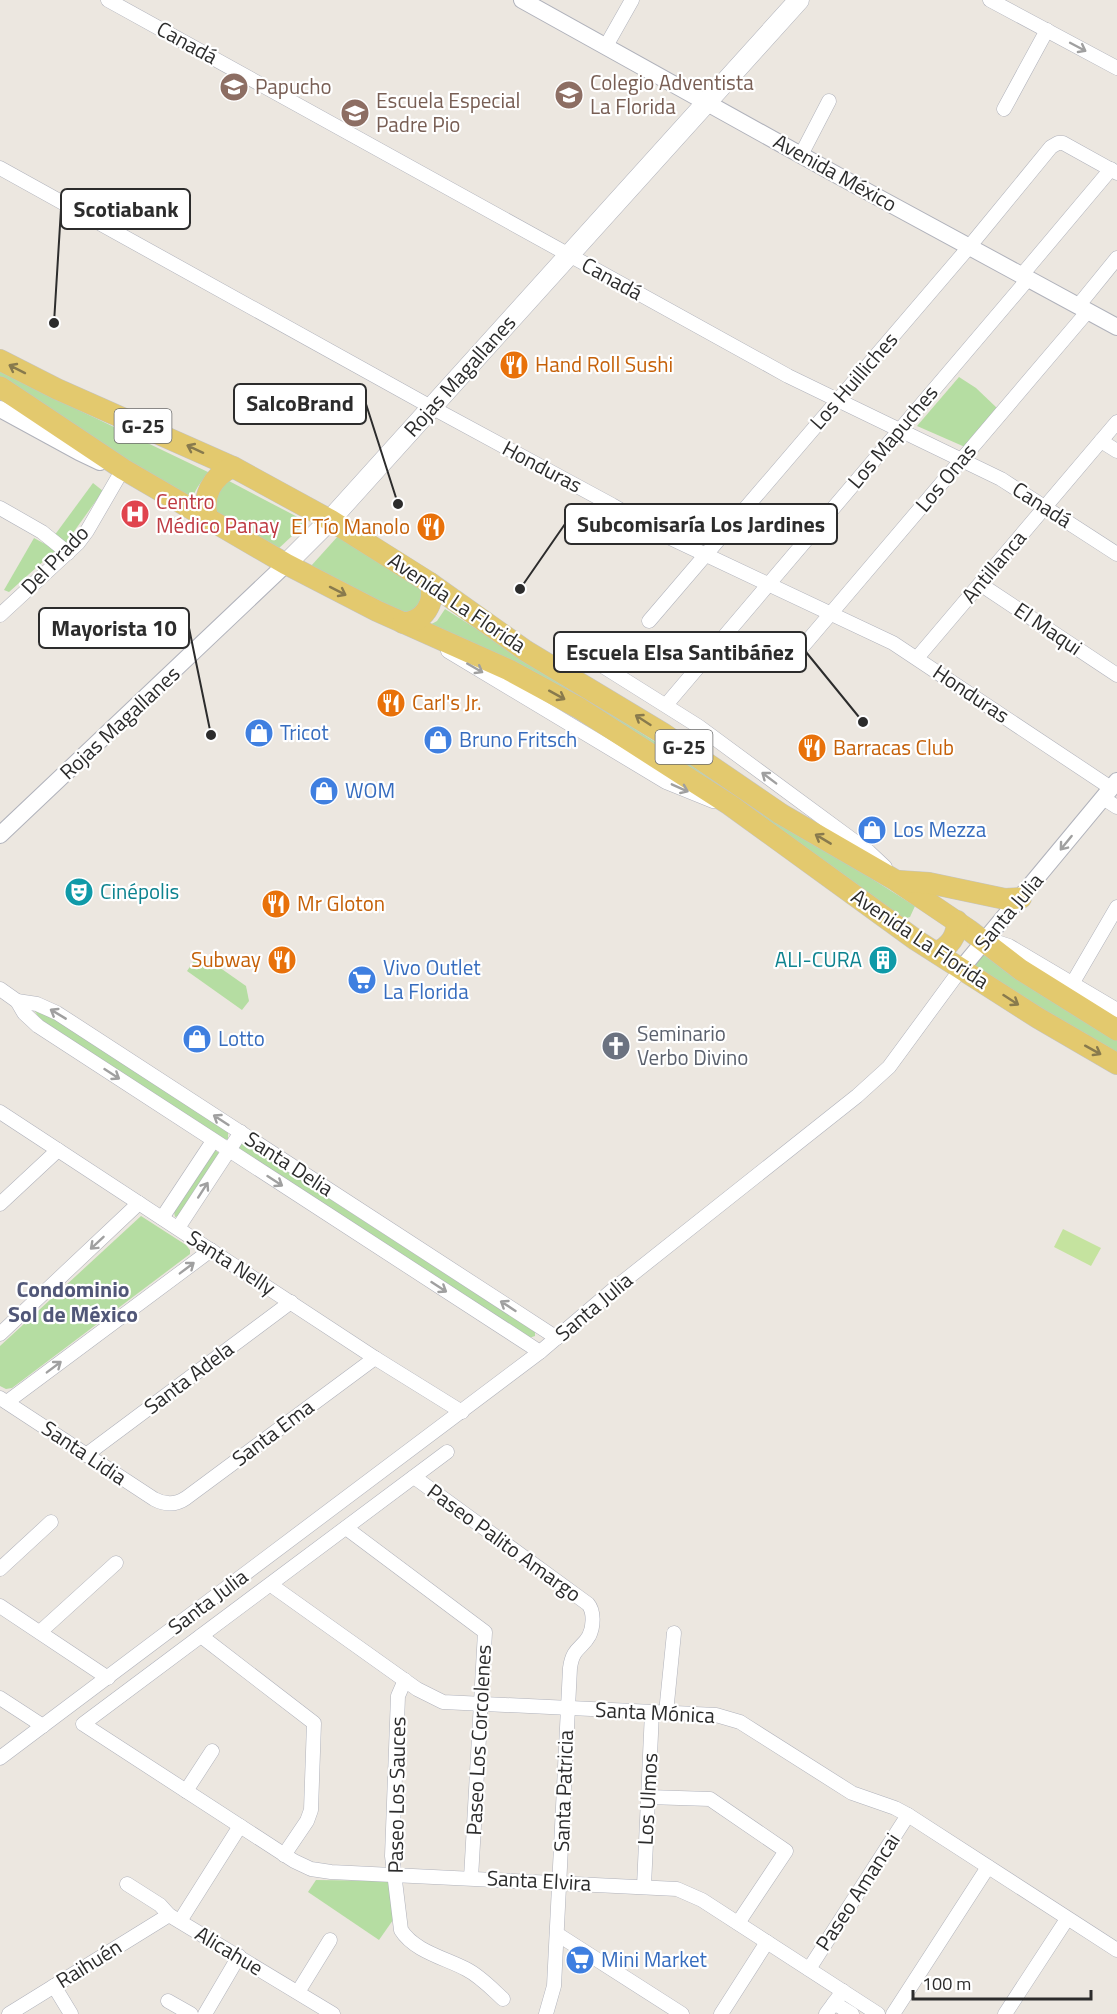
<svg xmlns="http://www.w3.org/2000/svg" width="1117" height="2014" font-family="'Titillium Web',sans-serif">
<rect width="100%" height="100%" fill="#ece7e0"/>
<!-- green -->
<g fill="#b5dda2">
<path d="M0,366L62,402L210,473C200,482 194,490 191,504L0,378Z"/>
<polygon points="959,377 976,388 998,409 965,447 917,426"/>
<polygon points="229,481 307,522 277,550 211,514 218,487"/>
<polygon points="93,483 103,491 65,544 54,536"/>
<polygon points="339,535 421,587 426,600 406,617 311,566"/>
<polygon points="34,538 56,550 9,592 4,590"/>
<polygon points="445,609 915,906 910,917 900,920 810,855 426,627 437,621"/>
<polygon points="981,953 1117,1037 1117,1056 972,965"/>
<polygon points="209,960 246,986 249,1001 242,1010 187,971 194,961"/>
<polygon points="40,1009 228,1132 228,1139 223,1140 40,1019 34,1010"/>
<polygon points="242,1142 535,1332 535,1336 529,1338 237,1147"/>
<polygon points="215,1150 219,1153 179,1216 175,1217 174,1212"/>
<polygon points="141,1216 186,1245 190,1250 190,1254 12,1388 6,1389 0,1386 0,1346"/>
<polygon points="316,1880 389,1881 393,1920 379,1940 308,1892"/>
</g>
<!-- pitch -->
<polygon fill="#c5e39f" points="1063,1229 1101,1248 1091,1266 1054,1247"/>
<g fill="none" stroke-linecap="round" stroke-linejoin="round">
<!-- minor casing -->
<g stroke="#b0b2bb" stroke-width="15">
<g id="minor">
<polyline points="108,0 788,376 1001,479 1117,554"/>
<polyline points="990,0 1117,68"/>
<polyline points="606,46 632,0"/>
<polyline points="1004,109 1047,30"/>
<polyline points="801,155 829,101"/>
<polyline points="0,168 431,407 612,505 666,536 893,643 1111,788"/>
<polyline points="1021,276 1111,169"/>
<polyline points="1078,306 1117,258"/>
<polyline points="1101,441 1117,451"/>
<polyline points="0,508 42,532 68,553"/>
<polyline points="980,584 1117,675"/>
<polyline points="0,615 78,543 87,531 123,469"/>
<polyline points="649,621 969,247 1051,147 1058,143 1063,143 1117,173"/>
<polyline points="804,645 1088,311"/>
<polyline points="448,651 666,782 713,801"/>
<polyline points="585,655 698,726 869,852 885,867"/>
<polyline points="917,658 1117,422"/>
<polyline points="666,705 1028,279"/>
<polyline points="1103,798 1117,807"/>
<polyline points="988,941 997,942 1009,946 1117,1010"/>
<polyline points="1072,984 1117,907"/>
<polyline points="0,989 17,1001 24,1013 38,1026 540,1352"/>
<polyline points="17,1001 37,1004 57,1013 557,1338"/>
<polyline points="0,1112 375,1358 462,1412"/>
<polyline points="0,1204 58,1150"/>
<polyline points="162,1218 213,1141"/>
<polyline points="178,1228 241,1132"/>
<polyline points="0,1334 139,1203"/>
<path d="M0,1398L154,1499C165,1505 176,1505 186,1498L375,1358"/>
<polyline points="7,1402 211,1250"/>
<polyline points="447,1452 83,1724 294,1861 311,1869 331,1872 677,1889 702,1900 878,2014"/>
<polyline points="86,1455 291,1302"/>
<path d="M414,1477L588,1604C594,1611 594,1626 589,1636C582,1649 573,1647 570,1668L554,1986L546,2014"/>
<polyline points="346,1528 485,1632 471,1878"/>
<polyline points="0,1569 51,1522"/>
<polyline points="271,1585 417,1689 443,1702 716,1715 740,1722 852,1793 895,1808 908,1815 1117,1950"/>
<polyline points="0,1606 108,1678"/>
<polyline points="40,1632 116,1563"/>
<polyline points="201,1636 314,1723 311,1810 307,1821 284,1855"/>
<path d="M405,1680L398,1696L392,1856L401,1930C414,1951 445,1958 466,1969C480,1976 491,1988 503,1999"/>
<polyline points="0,1698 43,1726"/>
<polyline points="666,1713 674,1633"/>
<polyline points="0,1758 540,1352 615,1288 857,1096 889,1067 961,969"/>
<polyline points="186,1791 212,1751"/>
<polyline points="648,1797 710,1799 786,1851 738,1923"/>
<polyline points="127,1884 160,1905 169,1915 333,2014"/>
<polyline points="644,1886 652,1712"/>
<polyline points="180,1921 240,1826"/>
<polyline points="557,1934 682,2014"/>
<polyline points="809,1969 908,1815"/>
<polyline points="54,1986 71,2014"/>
<polyline points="298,1992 330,1940"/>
<polyline points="168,2001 191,2014"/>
<polyline points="834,2003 852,2014"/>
<polyline points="9,2014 169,1915"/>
<polyline points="205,2014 239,1956"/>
<polyline points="721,2014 767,1942"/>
<polyline points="826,2014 843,1991"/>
<polyline points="893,2014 988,1867"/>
<polyline points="1005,2014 1067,1919"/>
</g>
</g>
<!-- tertiary casing -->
<g stroke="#b0b2bb" stroke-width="18">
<g id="tertiary">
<polyline points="522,0 835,174 1117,327"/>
<polyline points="0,409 79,452 100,462"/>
<polyline points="0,835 286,564"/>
<polyline points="961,969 1117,781"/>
</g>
</g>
<!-- secondary casing -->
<g stroke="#b0b2bb" stroke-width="21">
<polyline id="secondary" points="286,564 330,520 799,0"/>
</g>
<!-- primary casing -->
<g stroke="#c4c4c4" stroke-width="22">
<g id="primary">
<polyline points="0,360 57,389 233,467 330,520 430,583 526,651 664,734 781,814 895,880 969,930 1021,970 1117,1030"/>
<polyline points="0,387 123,469 286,564 377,611 509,670 579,708 730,805 916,940 1038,1018 1117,1064"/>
<path d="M208,519C201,497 212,476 233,467"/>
<path d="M403,623C424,622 436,603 430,583"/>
<polyline points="899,881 929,883 1005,899 1021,898"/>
<path d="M936,952C950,947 957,936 957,921"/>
</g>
</g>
<!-- minor -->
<use href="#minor" stroke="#fff" stroke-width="14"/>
<!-- tertiary -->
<use href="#tertiary" stroke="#fff" stroke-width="16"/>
<!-- secondary -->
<use href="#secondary" stroke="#fff" stroke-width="20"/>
<!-- primary -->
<use href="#primary" stroke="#e3c96e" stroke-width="21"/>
</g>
<!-- one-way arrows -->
<defs><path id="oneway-shaft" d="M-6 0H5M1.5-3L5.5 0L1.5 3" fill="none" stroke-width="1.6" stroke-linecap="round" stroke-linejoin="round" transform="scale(1.5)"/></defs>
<g stroke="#a0a0a0">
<use href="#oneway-shaft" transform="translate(1078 47) rotate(28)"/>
<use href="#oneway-shaft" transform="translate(475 668) rotate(30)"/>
<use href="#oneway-shaft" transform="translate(769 778) rotate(-143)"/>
<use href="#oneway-shaft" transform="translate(680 788) rotate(24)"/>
<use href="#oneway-shaft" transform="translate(1066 843) rotate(129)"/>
<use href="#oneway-shaft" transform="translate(58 1014) rotate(-149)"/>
<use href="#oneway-shaft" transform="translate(112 1074) rotate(33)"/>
<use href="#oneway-shaft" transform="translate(221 1120) rotate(-147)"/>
<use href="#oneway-shaft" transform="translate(275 1181) rotate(33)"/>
<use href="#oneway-shaft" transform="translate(203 1190) rotate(-57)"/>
<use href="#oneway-shaft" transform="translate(97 1243) rotate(137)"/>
<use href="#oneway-shaft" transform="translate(187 1268) rotate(-37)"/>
<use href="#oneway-shaft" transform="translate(439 1287) rotate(33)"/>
<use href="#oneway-shaft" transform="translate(508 1306) rotate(-147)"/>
<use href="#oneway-shaft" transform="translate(54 1367) rotate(-37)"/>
</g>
<g stroke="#887a4d">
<use href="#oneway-shaft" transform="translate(17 369) rotate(-153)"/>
<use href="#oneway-shaft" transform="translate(195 449) rotate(-155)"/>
<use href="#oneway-shaft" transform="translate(338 591) rotate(27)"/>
<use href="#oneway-shaft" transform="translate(557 695) rotate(29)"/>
<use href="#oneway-shaft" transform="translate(643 720) rotate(-147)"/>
<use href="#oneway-shaft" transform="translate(823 839) rotate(-149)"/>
<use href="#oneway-shaft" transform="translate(1011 1000) rotate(33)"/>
<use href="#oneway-shaft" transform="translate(1093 1050) rotate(29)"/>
</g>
<!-- icons -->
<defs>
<g id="school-disc" transform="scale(1.5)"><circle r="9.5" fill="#8d6e63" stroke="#fff"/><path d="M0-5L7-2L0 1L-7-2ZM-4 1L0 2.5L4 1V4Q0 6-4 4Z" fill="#fff"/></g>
<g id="restaurant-disc" transform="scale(1.5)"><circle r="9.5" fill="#e8710a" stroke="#fff"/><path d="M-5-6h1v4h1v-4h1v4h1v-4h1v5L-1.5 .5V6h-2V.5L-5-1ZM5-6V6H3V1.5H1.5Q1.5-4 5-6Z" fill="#fff"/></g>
<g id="hospital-disc" transform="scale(1.5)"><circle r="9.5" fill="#e0444e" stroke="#fff"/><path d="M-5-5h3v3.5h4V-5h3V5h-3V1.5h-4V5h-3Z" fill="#fff"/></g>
<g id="shop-disc" transform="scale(1.5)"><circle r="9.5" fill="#3f7fe0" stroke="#fff"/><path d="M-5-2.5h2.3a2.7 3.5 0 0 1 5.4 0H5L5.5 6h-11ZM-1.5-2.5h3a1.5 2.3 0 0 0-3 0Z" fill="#fff"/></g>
<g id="theatre-disc" transform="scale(1.5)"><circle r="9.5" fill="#0f9aa8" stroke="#fff"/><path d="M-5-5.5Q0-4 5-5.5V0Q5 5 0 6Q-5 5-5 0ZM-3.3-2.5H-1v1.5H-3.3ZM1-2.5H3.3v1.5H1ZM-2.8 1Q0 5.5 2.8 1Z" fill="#fff"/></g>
<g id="building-disc" transform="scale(1.5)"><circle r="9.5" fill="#0f9aa8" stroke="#fff"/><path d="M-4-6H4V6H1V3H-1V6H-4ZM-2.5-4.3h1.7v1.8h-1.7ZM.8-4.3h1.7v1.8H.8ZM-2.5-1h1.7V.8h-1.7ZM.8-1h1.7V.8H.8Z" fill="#fff"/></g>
<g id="supermarket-disc" transform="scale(1.5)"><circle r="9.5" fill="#3f7fe0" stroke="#fff"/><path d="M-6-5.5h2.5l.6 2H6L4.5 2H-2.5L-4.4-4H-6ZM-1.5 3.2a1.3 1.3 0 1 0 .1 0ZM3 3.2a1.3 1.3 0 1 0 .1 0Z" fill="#fff"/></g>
<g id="church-disc" transform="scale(1.5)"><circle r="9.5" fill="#6b7280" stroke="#fff"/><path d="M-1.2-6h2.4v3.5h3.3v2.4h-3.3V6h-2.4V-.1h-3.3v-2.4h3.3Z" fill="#fff"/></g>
</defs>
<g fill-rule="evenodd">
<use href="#school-disc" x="234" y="87"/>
<use href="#school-disc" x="569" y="95"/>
<use href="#school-disc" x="355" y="113"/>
<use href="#restaurant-disc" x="514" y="365"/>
<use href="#hospital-disc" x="135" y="514"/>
<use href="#restaurant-disc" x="431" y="527"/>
<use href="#restaurant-disc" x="391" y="703"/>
<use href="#shop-disc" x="259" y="733"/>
<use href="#shop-disc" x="438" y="740"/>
<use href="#restaurant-disc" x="812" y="748"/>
<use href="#shop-disc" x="324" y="791"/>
<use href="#shop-disc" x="872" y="830"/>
<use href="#theatre-disc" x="79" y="892"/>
<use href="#restaurant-disc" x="276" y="904"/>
<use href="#restaurant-disc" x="282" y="960"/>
<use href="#building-disc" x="883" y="960"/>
<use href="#supermarket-disc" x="362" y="980"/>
<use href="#shop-disc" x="197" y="1039"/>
<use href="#church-disc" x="616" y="1046"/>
<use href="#supermarket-disc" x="580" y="1960"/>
</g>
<g text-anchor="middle" stroke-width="4.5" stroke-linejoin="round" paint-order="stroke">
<!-- shield labels -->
<g fill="#fff" stroke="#6b6b6b" stroke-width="1.5">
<rect x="114.5" y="409" width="57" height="34" rx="4.5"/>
<rect x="655.5" y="730" width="57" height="34" rx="4.5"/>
</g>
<g font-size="20" font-weight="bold" fill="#2c2c2c">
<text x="143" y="433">G-25</text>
<text x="684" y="754">G-25</text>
</g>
<!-- street labels -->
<g font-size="21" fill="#2c2c2c" stroke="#fff">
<text transform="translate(187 43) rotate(29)" y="7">Canadá</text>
<text transform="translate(835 173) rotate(29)" y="7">Avenida México</text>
<text transform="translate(612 279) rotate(29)" y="7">Canadá</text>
<text transform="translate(460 376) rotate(-48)" y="7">Rojas Magallanes</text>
<text transform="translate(854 381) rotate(-49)" y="7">Los Huilliches</text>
<text transform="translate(893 437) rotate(-50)" y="7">Los Mapuches</text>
<text transform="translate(542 467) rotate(28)" y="7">Honduras</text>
<text transform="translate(946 478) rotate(-50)" y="7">Los Onas</text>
<text transform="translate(1042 505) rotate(33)" y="7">Canadá</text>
<text transform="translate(55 560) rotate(-46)" y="7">Del Prado</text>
<text transform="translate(994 567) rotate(-50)" y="7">Antillanca</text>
<text transform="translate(457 603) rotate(34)" y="7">Avenida La Florida</text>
<text transform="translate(1048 629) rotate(34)" y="7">El Maqui</text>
<text transform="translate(971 694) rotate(34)" y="7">Honduras</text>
<text transform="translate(120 723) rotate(-43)" y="7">Rojas Magallanes</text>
<text transform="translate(1009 912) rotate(-50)" y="7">Santa Julia</text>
<text transform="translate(920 939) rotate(34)" y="7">Avenida La Florida</text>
<text transform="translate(289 1164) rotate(33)" y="7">Santa Delia</text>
<text transform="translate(231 1263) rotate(33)" y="7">Santa Nelly</text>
<text transform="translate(594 1307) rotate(-40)" y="7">Santa Julia</text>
<text transform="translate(189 1378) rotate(-37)" y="7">Santa Adela</text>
<text transform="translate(273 1433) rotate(-37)" y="7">Santa Ema</text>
<text transform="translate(84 1453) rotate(34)" y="7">Santa Lidia</text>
<text transform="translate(504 1543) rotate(36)" y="7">Paseo Palito Amargo</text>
<text transform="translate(208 1602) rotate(-37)" y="7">Santa Julia</text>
<text transform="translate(655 1713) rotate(3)" y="7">Santa Mónica</text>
<text transform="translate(479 1740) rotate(-87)" y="7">Paseo Los Corcolenes</text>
<text transform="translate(564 1791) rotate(-88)" y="7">Santa Patricia</text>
<text transform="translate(397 1795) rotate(-89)" y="7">Paseo Los Sauces</text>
<text transform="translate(648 1799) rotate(-87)" y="7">Los Ulmos</text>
<text transform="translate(539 1881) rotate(3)" y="7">Santa Elvira</text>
<text transform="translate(858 1892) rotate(-57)" y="7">Paseo Amancai</text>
<text transform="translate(229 1951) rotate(31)" y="7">Alicahue</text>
<text transform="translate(89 1964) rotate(-32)" y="7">Raihuén</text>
</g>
<!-- education labels -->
<g font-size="21" fill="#785e54" stroke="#fff" text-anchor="start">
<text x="590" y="90">Colegio Adventista<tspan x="590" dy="24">La Florida</tspan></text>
<text x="255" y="94">Papucho</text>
<text x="376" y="108">Escuela Especial<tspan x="376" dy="24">Padre Pio</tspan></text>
</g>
<!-- food labels -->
<g font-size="21" fill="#c56008" stroke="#fff" text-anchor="start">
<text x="535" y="372">Hand Roll Sushi</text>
<text x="410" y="534" text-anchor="end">El Tío Manolo</text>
<text x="412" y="710">Carl's Jr.</text>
<text x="833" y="755">Barracas Club</text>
<text x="297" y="911">Mr Gloton</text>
<text x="261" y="967" text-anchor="end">Subway</text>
</g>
<!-- health labels -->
<g font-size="21" fill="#be3a42" stroke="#fff" text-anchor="start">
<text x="156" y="509">Centro<tspan x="156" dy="24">Médico Panay</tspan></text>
</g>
<!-- shop labels -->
<g font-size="21" fill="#366cbe" stroke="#fff" text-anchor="start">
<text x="280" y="740">Tricot</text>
<text x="459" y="747">Bruno Fritsch</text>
<text x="345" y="798">WOM</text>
<text x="893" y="837">Los Mezza</text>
<text x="383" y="975">Vivo Outlet<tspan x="383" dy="24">La Florida</tspan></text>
<text x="218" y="1046">Lotto</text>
<text x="601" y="1967">Mini Market</text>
</g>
<!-- culture labels -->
<g font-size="21" fill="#0d838f" stroke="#fff" text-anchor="start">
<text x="100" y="899">Cinépolis</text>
<text x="862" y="967" text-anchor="end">ALI-CURA</text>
</g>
<!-- worship labels -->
<g font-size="21" fill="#5b616d" stroke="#fff" text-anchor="start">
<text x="637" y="1041">Seminario<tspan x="637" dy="24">Verbo Divino</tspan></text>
</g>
<!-- neighbourhood labels -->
<g font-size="22" font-weight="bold" fill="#515778" stroke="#fff">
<text x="73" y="1297">Condominio<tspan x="73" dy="25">Sol de México</tspan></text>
</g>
</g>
<!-- callouts -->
<path fill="none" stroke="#2c2c2c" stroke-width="2" d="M54 323L61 209M398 504L366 404M520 589L565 524M211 735L189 628M863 722L806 652"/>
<g fill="#2c2c2c" stroke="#fff" stroke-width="2">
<circle cx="54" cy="323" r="6"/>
<circle cx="398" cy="504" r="6"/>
<circle cx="520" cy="589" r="6"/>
<circle cx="211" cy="735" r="6"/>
<circle cx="863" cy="722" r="6"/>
</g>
<g fill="#fff" stroke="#2c2c2c" stroke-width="2">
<rect x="61" y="189" width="129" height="40" rx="6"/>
<rect x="234" y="384" width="132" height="40" rx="6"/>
<rect x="565" y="504" width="272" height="40" rx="6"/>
<rect x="39" y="608" width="150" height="40" rx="6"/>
<rect x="554" y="632" width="252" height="40" rx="6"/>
</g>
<g font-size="22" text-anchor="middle" font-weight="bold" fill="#2c2c2c">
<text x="126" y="217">Scotiabank</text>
<text x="300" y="411">SalcoBrand</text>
<text x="701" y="532">Subcomisaría Los Jardines</text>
<text x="114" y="636">Mayorista 10</text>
<text x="680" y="660">Escuela Elsa Santibáñez</text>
</g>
<!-- scale -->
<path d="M913 1990v9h178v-9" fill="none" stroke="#2c2c2c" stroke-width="3"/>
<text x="922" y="1990" font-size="18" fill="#2c2c2c" stroke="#ffffff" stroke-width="4.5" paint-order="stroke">100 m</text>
</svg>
